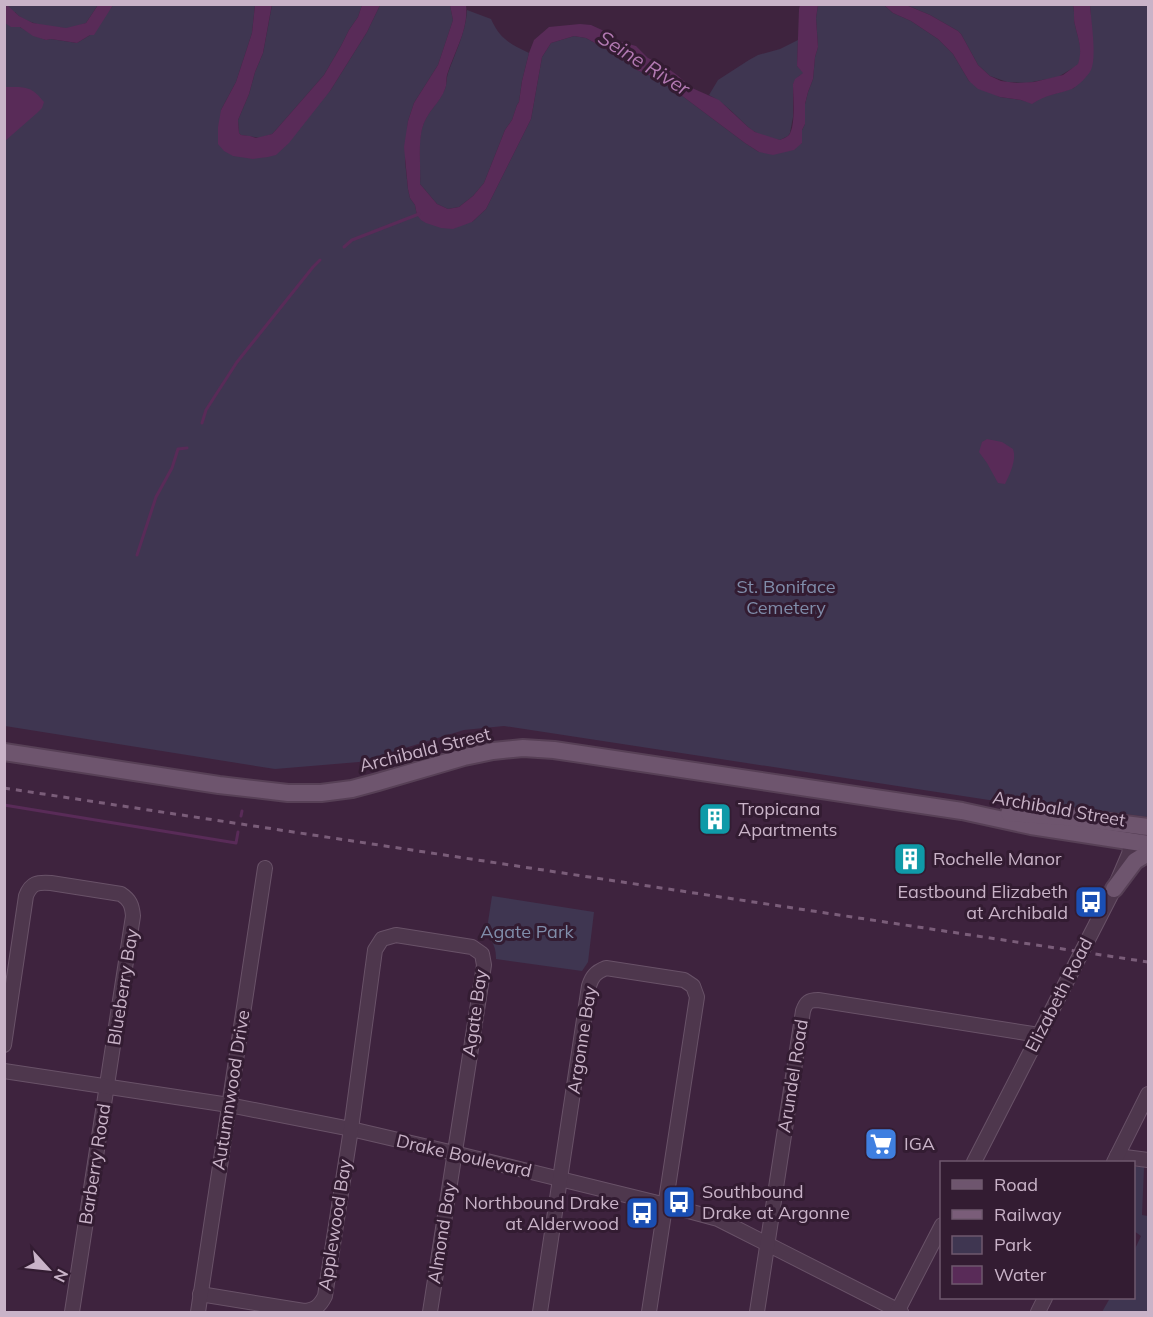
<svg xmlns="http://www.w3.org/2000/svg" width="1153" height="1317" font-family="Mulish,sans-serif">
<rect width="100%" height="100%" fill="#3e233e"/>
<!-- green -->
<g fill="#3f3651">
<path d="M4,5H98L86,23C80,25 74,28 67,28C53,28 24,24 15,12L11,27H20L33,35L46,40L51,39L77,43L90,35L113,5H255L252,33L236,82L221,110L253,159L330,91L367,32L380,5H450L453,20L438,65L414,103L408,121L405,161L408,189L410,198L415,205L417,215L472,222L486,209L531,119L542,57L551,43L574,36L586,38L626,60L637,70L651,76L677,92L745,143L759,152L802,143V130L805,124V104L808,92L813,79L815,57L818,47L816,18L818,5H884L893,13L911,21L938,39L953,54L969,81L1000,97L1021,100L1032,103L1040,98L1074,88L1093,54L1090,5H1148V817L1073,807L989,800L504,726L464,730L359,762L275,769L5,726Z"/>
<polygon points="272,5 362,5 358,17 349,30 341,46 324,75 275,131 272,134 260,138 241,135 239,133 238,120 249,94 255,72 263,53"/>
<path d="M906,5H1073C1075,12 1073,18 1075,25C1078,39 1084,50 1078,65L1058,77L1027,83L1007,82L990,76L978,65L961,34L958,31L930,15Z"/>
<path d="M467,10L491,19C500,39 510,44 529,53L522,81L519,102L517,105L512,120L505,130L484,183L473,196L459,207L448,209L437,204L420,184C421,165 417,146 422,128C426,113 438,104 444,91C447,86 446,79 448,73C455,53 466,32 467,10Z"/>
<path d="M798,40L797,66L804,73L799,76L793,84V117L790,133L788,136L780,140C769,138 755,134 748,127C735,115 725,103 709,95L718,80L749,60L758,55L780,49Z"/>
<path d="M492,896L594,912L588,962L582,971L496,959C496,949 494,942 486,935Z"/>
<polygon points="1134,1167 1144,1167 1142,1215 1148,1216 1148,1312 1102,1312 1110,1298 1134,1298 1134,1251 1141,1236 1134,1231"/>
</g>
<!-- water -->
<g fill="#592b58">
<polygon points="272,4 263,53 255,72 249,94 238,120 239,133 241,135 250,136 256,138 272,134 275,131 324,75 341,46 349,30 358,17 362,5 380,5 367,32 330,91 289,143 276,155 268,157 253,159 233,156 224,151 218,144 218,127 221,110 236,82 252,33 255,5"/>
<polygon points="4,5 7,5 19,16 33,23 66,28 86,23 98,5 113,5 94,35 90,35 77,43 51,39 46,40 33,36 20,27 11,27 5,23"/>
<path d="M450,5H466C469,29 454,52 447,75C446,80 447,85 445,89C441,102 426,112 422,129C418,147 421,165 420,184L437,204L448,209L459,207L473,196L484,183L505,130L512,120L517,105L519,102L522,81L529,53L534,40L549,27L580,24L591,25L602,30L618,41L636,46L648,58L663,65L677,75L692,88L719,100L748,127L755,132L780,140C782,139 787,137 789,135C796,125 793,96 793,84L795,79L803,73L797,66L799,9L800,5H818L816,18L818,47L815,57L813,79L808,92L805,104V124L802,130V143L794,150L773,155L759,152L745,143L677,92L651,76L637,70L626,60L586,38L574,36L551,43L542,57L531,119L486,209L472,222L453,229L441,228L426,223L421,220L417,215L415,205L410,198L408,189L404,147L408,121L414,103L438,65L453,20Z"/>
<path d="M884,5H906L930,15L958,31L961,34L978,65L990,76L1001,81L1017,83L1034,82L1063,75L1078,64C1083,49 1078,39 1075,25C1073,19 1075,12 1073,5H1090C1091,20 1097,56 1091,70C1088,76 1078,86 1072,89C1058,94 1045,95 1032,104L1021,100L1000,97L978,89L969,81L953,54L938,39L911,21L893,13Z"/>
<path d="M5,87C24,87 31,85 44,102L42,108L37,113L5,141Z"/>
<path d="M987,439L1002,442L1013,449C1017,459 1010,474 1005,484L998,483L987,463L979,452L982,442Z"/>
</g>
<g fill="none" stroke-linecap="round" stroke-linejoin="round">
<!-- stream -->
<g stroke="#592b58" stroke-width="3">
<polyline points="344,247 352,240 419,214"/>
<polyline points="202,423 206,410 237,362 313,267 320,260"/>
<polyline points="137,555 156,497 172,468 178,449 187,448"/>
<polyline points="4,805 236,843 238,832"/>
<polyline points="241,816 242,811"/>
</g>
<!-- minor casing -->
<g stroke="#695268" stroke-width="16">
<g id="minor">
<path d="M4,1045L26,896C31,883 37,882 51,883L121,894C130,900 132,905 133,916L72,1312"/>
<polyline points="4,1071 229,1105 351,1129 454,1153 666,1205 718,1219 901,1312"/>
<polyline points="1117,1156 1148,1160"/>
<polyline points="974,1162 1114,889 1129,854 1133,832"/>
<polyline points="1114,1162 1148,1094"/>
<path d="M200,1294L304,1311C315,1310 320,1306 325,1296L351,1129L375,950L382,939L396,935L472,947L482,954L484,965L430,1312"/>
<polyline points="198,1312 265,868"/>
<path d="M540,1312L589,986C592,976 596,972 606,968L684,980L693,986L697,997L649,1312"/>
<path d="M757,1312L803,1011C806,1002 809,1000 818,1000L1039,1035"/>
<polyline points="897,1312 942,1225"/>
<polyline points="1038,1312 1045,1298"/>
</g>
</g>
<!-- major casing -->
<g stroke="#574056" stroke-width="20">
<g id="major">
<polyline points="4,752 219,785 288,793 321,793 352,789 378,782 464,757 493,751 523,748 554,750 962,811 1031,826 1148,844"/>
<polyline points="1009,813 1078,818 1148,827"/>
<polyline points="1114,889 1135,861 1148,853"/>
</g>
</g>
<!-- minor -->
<use href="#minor" stroke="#4e374d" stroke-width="14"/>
<!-- major -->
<use href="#major" stroke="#6e556e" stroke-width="16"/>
<!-- rail -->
<polyline stroke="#7a5d79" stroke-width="3" stroke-dasharray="6 6" stroke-linecap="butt" points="4,788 1148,962"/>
</g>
<!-- icons -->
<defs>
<g id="building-square" transform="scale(1.725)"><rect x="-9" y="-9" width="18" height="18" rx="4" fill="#0f9aa8" stroke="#331c32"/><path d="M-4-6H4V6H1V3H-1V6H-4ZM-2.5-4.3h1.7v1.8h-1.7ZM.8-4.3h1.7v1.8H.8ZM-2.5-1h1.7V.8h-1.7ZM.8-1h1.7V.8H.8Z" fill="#fff"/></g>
<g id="bus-square" transform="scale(1.725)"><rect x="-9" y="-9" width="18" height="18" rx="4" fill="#1a4fb4" stroke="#331c32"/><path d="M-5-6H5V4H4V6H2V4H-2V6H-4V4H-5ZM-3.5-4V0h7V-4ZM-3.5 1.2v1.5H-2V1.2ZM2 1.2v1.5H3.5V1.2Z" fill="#fff"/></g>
<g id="supermarket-square" transform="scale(1.725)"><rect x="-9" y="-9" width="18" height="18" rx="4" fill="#3f7fe0" stroke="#331c32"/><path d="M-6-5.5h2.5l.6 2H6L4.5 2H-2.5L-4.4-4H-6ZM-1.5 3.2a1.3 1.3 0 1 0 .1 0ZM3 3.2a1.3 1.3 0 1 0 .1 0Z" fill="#fff"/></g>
</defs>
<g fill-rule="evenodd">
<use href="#building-square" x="715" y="819"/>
<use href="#building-square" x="910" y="859"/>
<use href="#bus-square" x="1091" y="902"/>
<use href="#supermarket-square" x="881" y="1144"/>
<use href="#bus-square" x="679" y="1202"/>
<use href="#bus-square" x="642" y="1213"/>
</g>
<g text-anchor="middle" stroke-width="6" stroke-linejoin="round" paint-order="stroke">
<!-- park labels -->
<g font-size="18" fill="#808daa" stroke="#331c32">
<text x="786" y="593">St. Boniface<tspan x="786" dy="21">Cemetery</tspan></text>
<text x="527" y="938">Agate Park</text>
</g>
<!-- street labels -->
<g font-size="18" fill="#c9b3c8" stroke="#331c32">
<text transform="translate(425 750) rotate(-14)" y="6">Archibald Street</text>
<text transform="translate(1059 809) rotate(10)" y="6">Archibald Street</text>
<text transform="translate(123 987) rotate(-81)" y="6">Blueberry Bay</text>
<text transform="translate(1059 995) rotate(-63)" y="6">Elizabeth Road</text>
<text transform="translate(475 1013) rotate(-82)" y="6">Agate Bay</text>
<text transform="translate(582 1040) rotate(-81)" y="6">Argonne Bay</text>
<text transform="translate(793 1076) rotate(-81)" y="6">Arundel Road</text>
<text transform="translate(231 1090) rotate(-81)" y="6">Autumnwood Drive</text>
<text transform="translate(464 1156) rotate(13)" y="6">Drake Boulevard</text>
<text transform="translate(95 1164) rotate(-81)" y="6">Barberry Road</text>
<text transform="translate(335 1225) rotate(-81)" y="6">Applewood Bay</text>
<text transform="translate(442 1233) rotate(-81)" y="6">Almond Bay</text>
</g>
<!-- poi labels -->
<g font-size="18" fill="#c9b3c8" stroke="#331c32" text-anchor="start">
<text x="738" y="815">Tropicana<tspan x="738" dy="21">Apartments</tspan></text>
<text x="933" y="865">Rochelle Manor</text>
<text x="1068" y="898" text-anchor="end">Eastbound Elizabeth<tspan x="1068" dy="21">at Archibald</tspan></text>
<text x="904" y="1150">IGA</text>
<text x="702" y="1198">Southbound<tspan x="702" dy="21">Drake at Argonne</tspan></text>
<text x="619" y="1209" text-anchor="end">Northbound Drake<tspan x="619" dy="21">at Alderwood</tspan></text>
</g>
<!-- water labels -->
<g font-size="20" font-style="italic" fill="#b279b2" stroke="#331c32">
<text transform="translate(644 63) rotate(32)" y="7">Seine River</text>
</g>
</g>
<!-- border -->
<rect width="1153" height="1317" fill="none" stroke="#c9b3c8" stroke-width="12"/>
<!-- legend -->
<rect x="940" y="1161" width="195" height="138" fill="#331c32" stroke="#6f586e" stroke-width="1.5"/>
<rect x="952" y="1180" width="30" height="9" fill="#6e556e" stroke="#6f586e" stroke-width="1.5"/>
<text x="994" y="1191" font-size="18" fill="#c9b3c8">Road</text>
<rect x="952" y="1210" width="30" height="9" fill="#7a5d79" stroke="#6f586e" stroke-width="1.5"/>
<text x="994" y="1221" font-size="18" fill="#c9b3c8">Railway</text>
<rect x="952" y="1236" width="30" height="18" fill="#3f3651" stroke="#6f586e" stroke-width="1.5"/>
<text x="994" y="1251" font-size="18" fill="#c9b3c8">Park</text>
<rect x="952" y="1266" width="30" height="18" fill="#592b58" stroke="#6f586e" stroke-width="1.5"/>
<text x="994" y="1281" font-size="18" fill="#c9b3c8">Water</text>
<!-- north arrow -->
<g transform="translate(48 1269) rotate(117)" stroke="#331c32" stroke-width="4.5" paint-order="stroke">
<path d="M0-4.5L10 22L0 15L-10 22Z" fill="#c9b3c8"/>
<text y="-9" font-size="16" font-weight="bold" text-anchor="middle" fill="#c9b3c8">N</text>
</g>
</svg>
